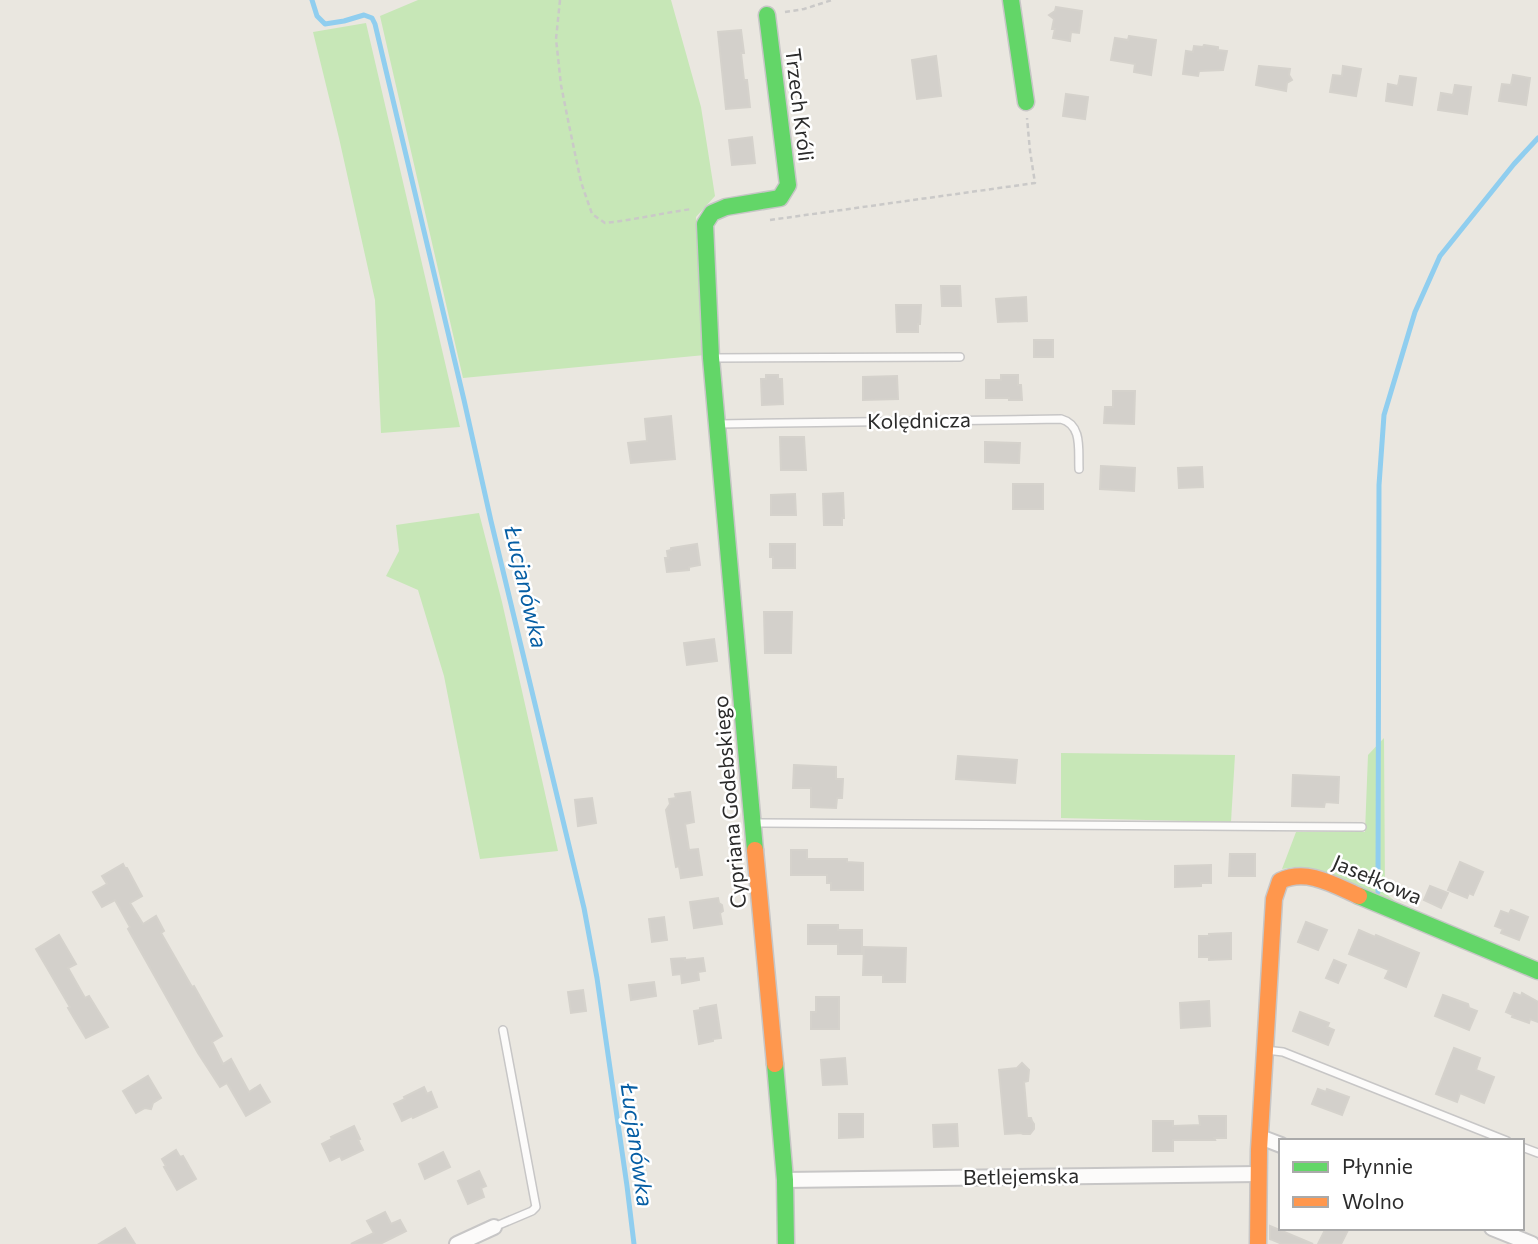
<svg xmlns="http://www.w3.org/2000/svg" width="1538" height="1244" font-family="Commissioner,sans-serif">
<rect width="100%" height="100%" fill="#eae7e0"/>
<!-- green -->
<g fill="#c7e7b7">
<polygon points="418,0 671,0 701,107 715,196 696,217 705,355 463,378 380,16"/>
<polygon points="366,23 460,427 381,433 375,300 339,138 313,32"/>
<polygon points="479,513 502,602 558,851 480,859 444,676 418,590 386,576 399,551 396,525"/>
<polygon points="1384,738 1385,893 1401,906 1296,867 1282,869 1296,832 1365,832 1368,755"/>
<polygon points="1061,753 1235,755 1231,822 1061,818"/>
</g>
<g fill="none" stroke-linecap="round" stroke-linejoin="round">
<!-- stream -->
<g stroke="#90ceef" stroke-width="5">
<polyline points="312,0 317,16 325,24 344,21 364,15 372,18 375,24 464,400 491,521 584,908 597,978 627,1186 634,1244"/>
<polyline points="1378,892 1379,485 1384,415 1415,312 1440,256 1514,164 1538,138"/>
</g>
</g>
<!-- building -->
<g fill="#d3d0cb" stroke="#d5d2cc" stroke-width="2">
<polygon points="1056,7 1082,11 1079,33 1071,32 1070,41 1053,38 1055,29 1052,29 1054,19 1049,15 1055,11"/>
<polygon points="741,30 744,53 741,53 744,80 747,80 750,107 726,109 718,32"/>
<polygon points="1129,36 1156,40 1151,75 1134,72 1135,64 1111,60 1115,38 1128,40"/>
<polygon points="1204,45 1218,47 1218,50 1227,51 1223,70 1199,71 1198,76 1183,74 1186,51 1193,52 1194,46 1203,47"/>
<polygon points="936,56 941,96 917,99 912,60"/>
<polygon points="1259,66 1290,69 1289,75 1292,80 1287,83 1286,91 1256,85"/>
<polygon points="1343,66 1361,69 1356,96 1330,92 1333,75 1342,76"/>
<polygon points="1513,75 1530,78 1526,105 1499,101 1502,84 1511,85"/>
<polygon points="1400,76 1416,78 1412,105 1386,101 1388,84 1398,86"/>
<polygon points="1455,85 1471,87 1467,114 1438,110 1441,93 1453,95"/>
<polygon points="1066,94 1088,97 1085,119 1063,116"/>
<polygon points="752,137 755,163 732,165 729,140"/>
<polygon points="941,286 960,286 961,306 942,306"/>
<polygon points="1026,297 1027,321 998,322 996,299"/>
<polygon points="896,305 921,305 920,324 918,324 918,332 897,332"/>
<rect x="1034" y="340" width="19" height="17"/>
<polygon points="766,375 778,375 778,379 782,379 783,404 762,405 761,379 766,379"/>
<polygon points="1001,375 1018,375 1018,385 1021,385 1022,400 1009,400 1009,398 986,398 986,380 1001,380"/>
<polygon points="897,376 898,399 863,400 863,377"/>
<polygon points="1113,391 1135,391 1134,424 1104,423 1105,407 1113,407"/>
<polygon points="671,416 675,459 631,463 628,443 647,441 645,419"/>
<polygon points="780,437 804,437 806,470 781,470"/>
<polygon points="985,442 1020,443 1019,463 985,462"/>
<polygon points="1101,466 1135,468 1134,491 1100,489"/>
<polygon points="1202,467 1203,487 1179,488 1178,468"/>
<rect x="1013" y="484" width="30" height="25"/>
<polygon points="843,493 844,518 842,518 842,525 824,525 823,494"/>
<polygon points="795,494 796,515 771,515 771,495"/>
<polygon points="697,544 700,565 689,567 689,570 667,572 665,558 668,558 667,551 671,550 671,548"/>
<polygon points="770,544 795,544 795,568 773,568 773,557 770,557"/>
<polygon points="764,612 792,612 791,653 765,653"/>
<polygon points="714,639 717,661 687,665 684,643"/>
<polygon points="958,756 1017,760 1015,783 956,779"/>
<polygon points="794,765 836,767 836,779 843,779 842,798 837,798 836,808 811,807 811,788 793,788"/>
<polygon points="1293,775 1339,777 1338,803 1325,802 1324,807 1292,806"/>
<polygon points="690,792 694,822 685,824 689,850 698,849 702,875 681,878 679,866 676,867 666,810 670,804 669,799 676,798 675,794"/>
<polygon points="592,798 596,823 578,826 575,800"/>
<polygon points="791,850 807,850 807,859 847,859 847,862 863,863 863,890 831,890 831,883 827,883 827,875 791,875"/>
<polygon points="1230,854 1255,854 1255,876 1229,876"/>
<polygon points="1460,862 1483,872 1473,895 1469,893 1467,898 1448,890"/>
<polygon points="123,864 125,868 127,868 142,896 130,903 143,924 156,916 164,931 161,933 192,987 194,986 222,1036 212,1042 223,1064 231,1059 249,1092 260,1085 270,1102 246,1116 227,1083 220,1087 198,1053 128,929 130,927 115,900 102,907 93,892 107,884 102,876"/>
<polygon points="1211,865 1211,883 1201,883 1201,886 1175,887 1175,866"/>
<polygon points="1430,886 1448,893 1441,908 1424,900"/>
<polygon points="718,898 719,903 722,905 723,911 720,913 722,924 694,928 690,902"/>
<polygon points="1511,910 1528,917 1519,940 1501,933 1503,929 1495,926 1501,911 1509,914"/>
<polygon points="664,917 667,940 652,942 649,919"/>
<polygon points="1306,922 1327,930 1318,950 1298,942"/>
<polygon points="808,925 838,925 838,930 862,930 862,954 838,954 838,944 808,944"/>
<polygon points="1359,930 1375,937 1376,935 1419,953 1406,987 1385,978 1389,970 1349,954"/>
<polygon points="1231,933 1231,959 1209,960 1209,957 1199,957 1199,936 1209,936 1209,934"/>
<polygon points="59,935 76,964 68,968 85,998 89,996 108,1027 86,1038 68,1008 70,1007 36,949"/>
<polygon points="864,947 906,948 905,982 883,982 883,975 863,975"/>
<polygon points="685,958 685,960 703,958 705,971 698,972 699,980 682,983 681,974 673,975 671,959"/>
<polygon points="1334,960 1346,965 1338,983 1326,978"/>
<polygon points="654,982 656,996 631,1000 629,985"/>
<polygon points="583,990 586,1011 571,1013 568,992"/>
<polygon points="1514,993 1521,996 1522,993 1538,1002 1538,1022 1530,1019 1529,1023 1512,1017 1513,1015 1506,1012"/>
<polygon points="1443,995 1468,1004 1469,1008 1477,1011 1469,1030 1435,1016"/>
<polygon points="816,997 839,997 839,1029 811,1029 811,1012 816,1012"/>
<polygon points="1209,1001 1210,1026 1181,1028 1180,1003"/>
<polygon points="716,1005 721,1038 713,1039 713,1041 699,1044 694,1011 700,1010 700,1008"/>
<polygon points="1300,1012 1329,1023 1327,1027 1334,1030 1328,1045 1293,1031"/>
<polygon points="1454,1048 1480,1058 1476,1070 1494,1077 1484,1103 1460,1093 1457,1102 1436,1094"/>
<polygon points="845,1058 847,1084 823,1085 821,1060"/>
<polygon points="1022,1063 1029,1070 1028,1081 1024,1082 1025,1093 1027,1118 1031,1118 1032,1121 1034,1124 1034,1129 1030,1134 1023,1134 1021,1133 1005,1134 999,1070 1017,1068"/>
<polygon points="148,1076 161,1098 153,1103 151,1109 145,1108 136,1113 123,1091"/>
<polygon points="424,1087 427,1094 431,1092 437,1107 413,1118 412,1116 402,1121 394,1104 405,1099 404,1097"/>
<polygon points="1318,1089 1326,1092 1327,1089 1349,1097 1342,1115 1312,1104"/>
<polygon points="839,1114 863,1114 863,1137 839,1138"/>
<polygon points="1199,1116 1226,1116 1226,1138 1214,1138 1215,1140 1173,1140 1173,1151 1153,1151 1153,1121 1173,1121 1173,1126 1200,1125"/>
<polygon points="957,1124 958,1146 934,1147 933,1125"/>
<polygon points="354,1126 360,1139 358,1140 363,1150 342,1160 340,1156 330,1161 322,1144 332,1139 331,1137"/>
<polygon points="176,1150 180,1157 183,1156 196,1179 177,1190 164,1167 166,1166 162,1159"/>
<polygon points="443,1152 450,1167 425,1179 419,1164"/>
<polygon points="479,1171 486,1186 481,1188 484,1197 468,1204 458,1181"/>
<polygon points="385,1212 391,1224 400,1220 406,1231 380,1244 351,1244 374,1233 367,1221"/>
<polygon points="1270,1226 1313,1244 1282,1244 1270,1239"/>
<polygon points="125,1228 135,1244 99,1244"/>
<polygon points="1326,1228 1349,1228 1341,1244 1318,1244"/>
</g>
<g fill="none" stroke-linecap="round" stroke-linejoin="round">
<!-- lane casing -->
<g stroke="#c7c6c6" stroke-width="10">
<g id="lane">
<polyline points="712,358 960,357"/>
<path d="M719,424L1061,419C1083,425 1078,450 1079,469"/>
<polyline points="754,823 1362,827"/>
<polyline points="1266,1050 1283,1052 1507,1141"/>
<polyline points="1522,1147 1538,1153"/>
<polyline points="494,1227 532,1211 536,1207 503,1030"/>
</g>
</g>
<!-- street casing -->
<g stroke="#c7c6c6" stroke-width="18">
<g id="street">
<polyline points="1260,1137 1281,1145"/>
<polyline points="785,1180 1258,1174"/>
<polyline points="1492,1228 1532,1244"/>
<polyline points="457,1244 494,1227"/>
</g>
</g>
<!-- fast casing -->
<g stroke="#c7c6c6" stroke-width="19">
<g id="fast">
<polyline points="1011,0 1026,102"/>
<polyline points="755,850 711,358 705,224 712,213 726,207 780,198 788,185 767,15"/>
<polyline points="1359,896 1538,971"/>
<polyline points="775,1064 785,1180 786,1244"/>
</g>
</g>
<!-- slow casing -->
<g stroke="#c7c6c6" stroke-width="19">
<g id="slow">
<polyline points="755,850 775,1064"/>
<path d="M1258,1244L1259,1150L1274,899L1280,881C1307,868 1334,885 1359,896"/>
</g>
</g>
<!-- path -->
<g stroke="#cac9c8" stroke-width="2.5" stroke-dasharray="5 3.5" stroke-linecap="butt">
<path d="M560,0L556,39L561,85L569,125L581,182L592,214L605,223C634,220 662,213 692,209"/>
<polyline points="785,12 804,9 832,0"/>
<polyline points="770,220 1035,183 1030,151 1027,118"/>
</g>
<!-- lane -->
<use href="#lane" stroke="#fcfbfa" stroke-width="7"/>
<!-- street -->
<use href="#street" stroke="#fcfbfa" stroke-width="14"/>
<!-- fast -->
<use href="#fast" stroke="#63d668" stroke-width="16"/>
<!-- slow -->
<use href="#slow" stroke="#ff974d" stroke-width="16"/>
</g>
<g text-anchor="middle" stroke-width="5" stroke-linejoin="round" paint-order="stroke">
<!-- street labels -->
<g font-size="21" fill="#2b2b2b" stroke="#fff">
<text transform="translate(799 105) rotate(83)" y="7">Trzech Króli</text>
<text transform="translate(919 421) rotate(-1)" y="7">Kolędnicza</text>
<text transform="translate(730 802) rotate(-95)" y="7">Cypriana Godebskiego</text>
<text transform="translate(1377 880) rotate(23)" y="7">Jasełkowa</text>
<text transform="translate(1021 1177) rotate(-1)" y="7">Betlejemska</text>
</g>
<!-- water labels -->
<g font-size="23" font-style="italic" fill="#065ea4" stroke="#fff">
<text transform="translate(526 587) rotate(77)" y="8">Łucjanówka</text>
<text transform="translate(637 1145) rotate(82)" y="8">Łucjanówka</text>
</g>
</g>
<!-- legend -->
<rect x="1279" y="1139" width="245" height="91" fill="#ffffff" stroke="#aaaaaa" stroke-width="2"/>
<rect x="1293" y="1162" width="35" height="10" fill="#63d668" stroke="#aaaaaa" stroke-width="2"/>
<text x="1342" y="1174" font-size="21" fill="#2b2b2b">Płynnie</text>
<rect x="1293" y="1197" width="35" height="10" fill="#ff974d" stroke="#aaaaaa" stroke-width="2"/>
<text x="1342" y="1209" font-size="21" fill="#2b2b2b">Wolno</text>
</svg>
